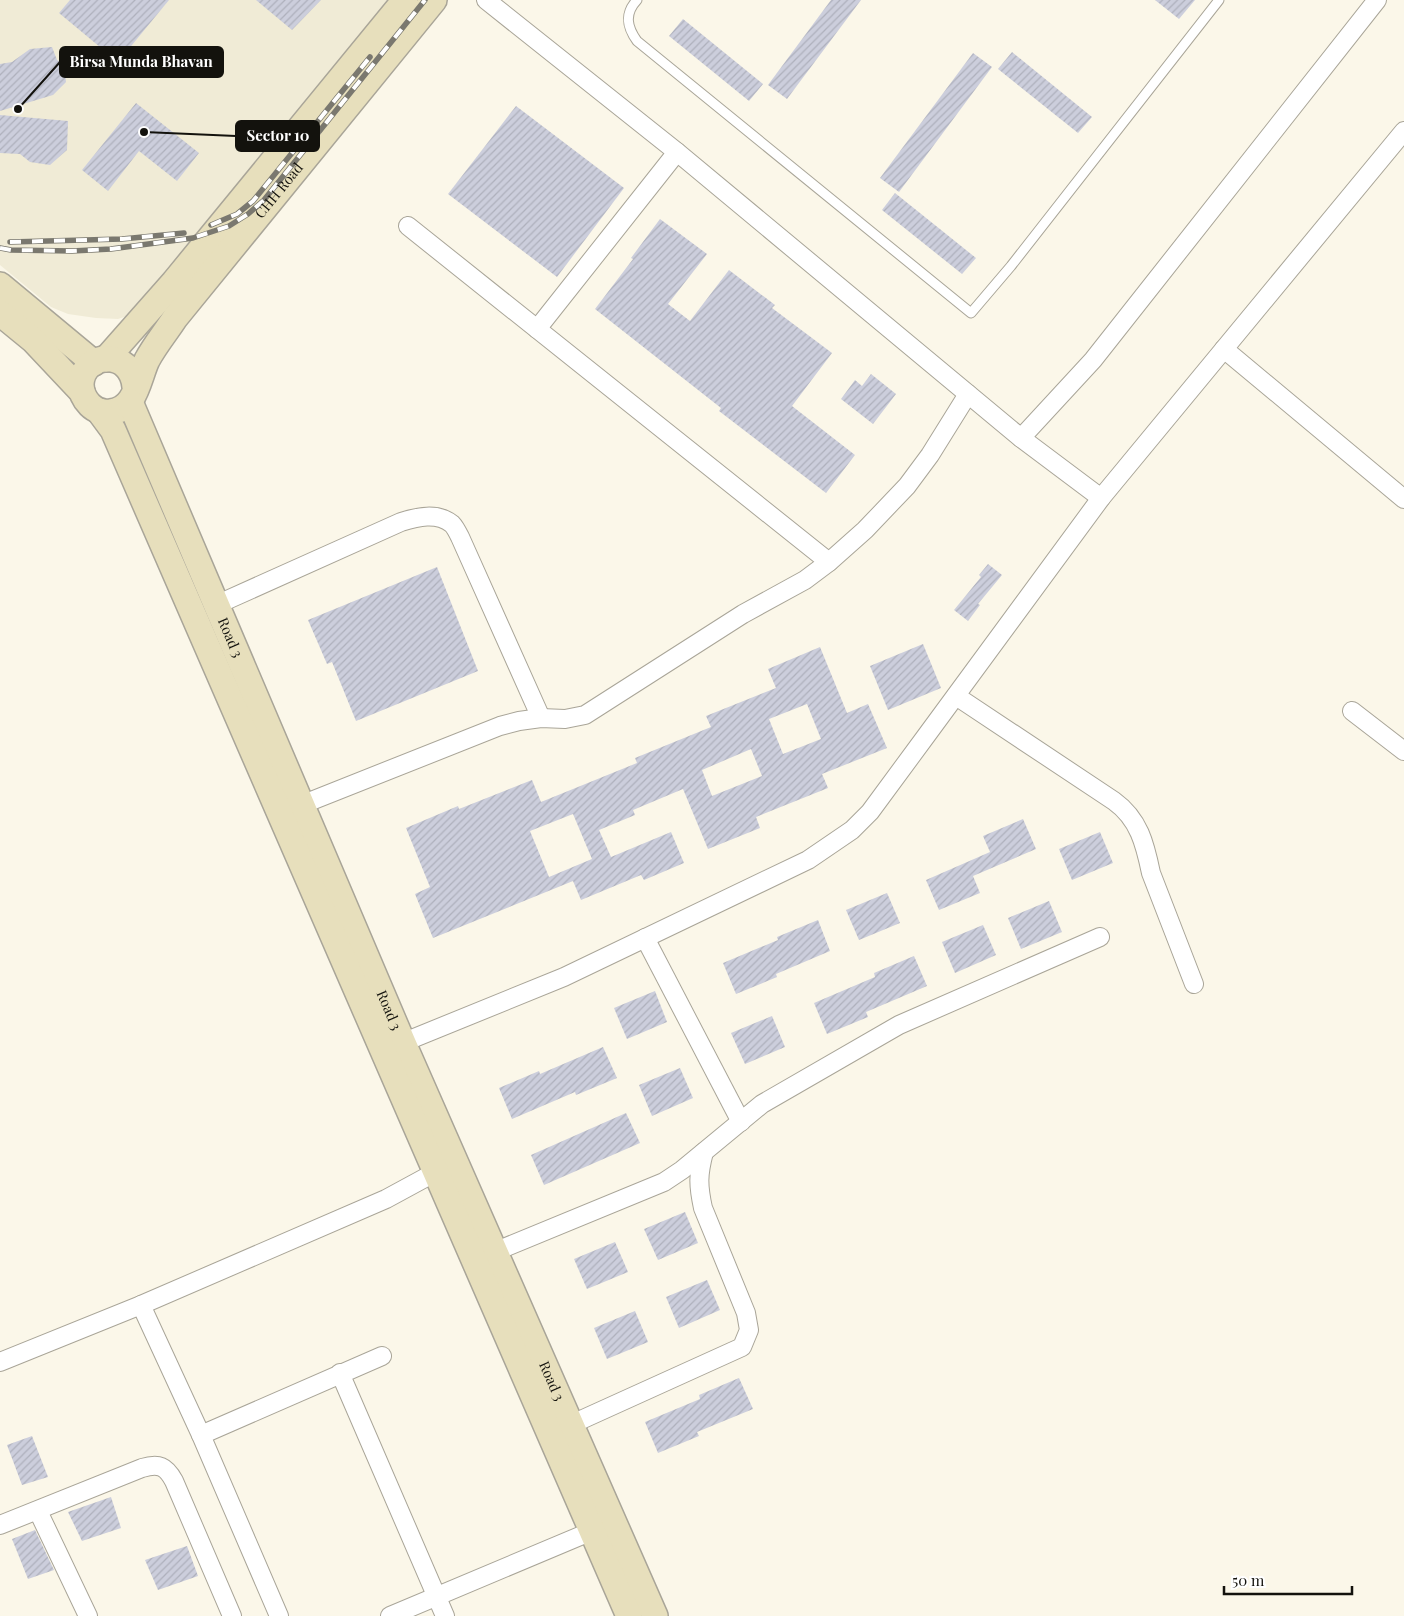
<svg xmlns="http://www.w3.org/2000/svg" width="1404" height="1616" font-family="'Playfair Display',serif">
<defs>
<pattern id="building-hatch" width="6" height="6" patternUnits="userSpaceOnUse" patternTransform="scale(1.25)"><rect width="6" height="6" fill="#cccedc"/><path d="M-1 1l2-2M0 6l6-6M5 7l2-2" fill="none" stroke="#aeb0bc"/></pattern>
</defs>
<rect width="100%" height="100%" fill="#fbf7e9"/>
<!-- built -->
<polygon fill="#f0ebd6" points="0,0 395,0 148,309 118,319 96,318 68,314 51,307 0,265"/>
<!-- building -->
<g fill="url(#building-hatch)" fill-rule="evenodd">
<polygon points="70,0 169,0 118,62 59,13"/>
<polygon points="256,0 321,0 292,30"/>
<polygon points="831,0 861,0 787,99 768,85"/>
<polygon points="1155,0 1195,0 1179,19"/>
<polygon points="683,19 763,84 749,101 669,36"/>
<polygon points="52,47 57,60 64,64 66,82 53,95 0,111 0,64 12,62 30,49"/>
<polygon points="1012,52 1092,117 1078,133 998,69"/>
<polygon points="973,53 992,67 899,192 880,178"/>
<polygon points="136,103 199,153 177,181 139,151 108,191 82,170"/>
<polygon points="516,106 624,188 557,277 448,194"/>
<polygon points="0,115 68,121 67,150 50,165 30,162 20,154 0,153"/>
<polygon points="895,193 976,258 962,274 882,210"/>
<polygon points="660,219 707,254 668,304 690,321 729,270 775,305 772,308 832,353 792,406 855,455 826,493 719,411 721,408 595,309 633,259 631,258"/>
<polygon points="871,374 896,394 873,424 841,399 855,380 862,386"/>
<polygon points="988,564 1002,575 978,604 980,605 968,621 954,610 981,577 979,575"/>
<polygon points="437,567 478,671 356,721 332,662 327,664 308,620"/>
<polygon points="923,644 941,688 888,710 870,666"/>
<path d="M820,647L847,713L868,704L887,748L822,774L828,788L756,817L760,828L708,849L683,789L633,810L635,815L599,830L611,857L671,832L684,863L644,880L641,875L581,900L573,881L433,938L415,894L430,887L406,828L458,806L459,809L532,780L541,802L637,763L635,758L711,727L706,716L776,688L768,669ZM807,704L821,739L783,754L769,719ZM751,749L762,776L712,796L702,770ZM573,814L592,859L549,877L530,831Z"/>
<polygon points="1023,819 1036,849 973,876 980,893 939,910 926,880 990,852 983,836"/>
<polygon points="1100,832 1113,863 1072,880 1059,849"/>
<polygon points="887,893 900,923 859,940 846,910"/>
<polygon points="1049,901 1062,932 1021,949 1008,918"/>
<polygon points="818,920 830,951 776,974 777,977 736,994 723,963 778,940 777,937"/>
<polygon points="983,925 996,955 955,973 942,942"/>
<polygon points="914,956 927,986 866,1012 868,1017 827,1034 814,1003 875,977 874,973"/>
<polygon points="655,991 667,1022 627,1039 614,1008"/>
<polygon points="772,1016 785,1047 745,1064 731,1033"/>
<polygon points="603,1047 617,1078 576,1095 575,1092 512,1119 499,1088 539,1071 540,1074"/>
<polygon points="680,1068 693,1098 652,1116 639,1085"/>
<polygon points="626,1113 640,1143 544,1185 531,1155"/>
<polygon points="685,1212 698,1243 658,1260 644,1229"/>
<polygon points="615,1242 628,1272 587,1289 574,1259"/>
<polygon points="707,1280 720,1310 679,1328 666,1297"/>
<polygon points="635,1311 648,1342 607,1359 594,1328"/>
<polygon points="739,1378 753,1409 697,1432 699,1436 658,1453 645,1422 700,1399 699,1395"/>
<polygon points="32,1436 48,1477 22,1485 7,1445"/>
<polygon points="111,1497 121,1528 82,1541 68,1512"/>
<polygon points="35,1530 54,1570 28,1579 12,1539"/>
<polygon points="187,1546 198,1576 158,1590 145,1560"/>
</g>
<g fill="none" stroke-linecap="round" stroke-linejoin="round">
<!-- lane casing -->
<g stroke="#a9a598" stroke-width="11">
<path id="lane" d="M637,0C624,14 627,27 637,41L971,313L1011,266L1219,0"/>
</g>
<!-- street casing -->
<g stroke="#a9a598" stroke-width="20">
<g id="street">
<polyline points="486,0 677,152 1021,438 1101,498 1404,131"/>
<polyline points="408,226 829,562"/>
<polyline points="537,329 677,152"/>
<polyline points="1224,349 1404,499"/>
<polyline points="1021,438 1093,360 1377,0"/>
<path d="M216,605L401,522C417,517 437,512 452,524C455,527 458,533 460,537L541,718"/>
<path d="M956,696L1114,801C1139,819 1145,844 1151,873L1194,984"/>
<polyline points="1352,711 1404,751"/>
<polyline points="301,805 500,726 519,721 541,718 565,719 585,715 743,614 805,580 829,562 865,530 907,486 930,455 968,394"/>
<polyline points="645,938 741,1122"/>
<polyline points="392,1047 564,977 808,860 852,830 870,812 926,736 1101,498"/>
<polyline points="494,1252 664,1182 682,1170 762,1104 899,1025 1100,937"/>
<polyline points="141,1305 201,1435 279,1616"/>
<polyline points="0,1362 141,1305 386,1199 445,1167"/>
<polyline points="340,1373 445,1616"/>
<path d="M561,1429L742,1347L749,1330L746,1313L703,1208C698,1185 698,1175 704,1152"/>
<polyline points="201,1435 382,1356"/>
<polyline points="38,1511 88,1616"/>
<path d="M0,1525L142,1468C159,1463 166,1466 174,1481L232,1616"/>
<polyline points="390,1616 592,1531"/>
</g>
</g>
<!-- secondary casing -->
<g stroke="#a9a598" stroke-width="28">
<g id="secondary">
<polyline points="0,285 94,363"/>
<polyline points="0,313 33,340 82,392"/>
<polyline points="106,359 174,282 405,0"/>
<path id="s1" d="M135,387C132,349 83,351 81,384C81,392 84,399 90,405C95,410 103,413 110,412C136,410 138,379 147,360C155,345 166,332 175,318L434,0"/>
<path id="s2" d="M130,402L403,1043L655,1616"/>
<polyline points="99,411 113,430 629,1616"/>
</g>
</g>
<!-- lane -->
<use href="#lane" stroke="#fff" stroke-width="9"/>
<!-- street -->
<use href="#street" stroke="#fff" stroke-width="18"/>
<!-- secondary -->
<use href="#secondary" stroke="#e7dfbc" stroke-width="25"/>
<!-- rail casing -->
<g stroke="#7a786f" stroke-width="5.5">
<g id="rail">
<polyline points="211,225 237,214 253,201 370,57"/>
<polyline points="10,242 122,239 184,233"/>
<polyline points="0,248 11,250 72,251 111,249 193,238 229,226 248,214 264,200 425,0"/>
</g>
</g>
<!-- rail -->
<use href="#rail" stroke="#fff" stroke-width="4" stroke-dasharray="11" stroke-linecap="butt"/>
</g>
<g text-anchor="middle" stroke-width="4" stroke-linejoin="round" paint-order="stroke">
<!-- street labels -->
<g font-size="14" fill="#13120d" stroke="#fff">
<text dy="5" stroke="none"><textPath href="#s1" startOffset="412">CHH Road</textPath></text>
<text dy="5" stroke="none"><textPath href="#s2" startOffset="256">Road 3</textPath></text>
<text dy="5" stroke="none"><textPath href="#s2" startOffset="661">Road 3</textPath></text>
<text dy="5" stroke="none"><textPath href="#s2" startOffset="1066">Road 3</textPath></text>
</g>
</g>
<!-- callouts -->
<path fill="none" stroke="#13120d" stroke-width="2" d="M18 109L60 62M144 132L236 136"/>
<g fill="#13120d" stroke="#fff" stroke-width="2">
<circle cx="18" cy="109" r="5"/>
<circle cx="144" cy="132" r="5"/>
</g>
<g fill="#13120d" stroke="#13120d" stroke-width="2">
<rect x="60" y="47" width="163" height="30" rx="5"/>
<rect x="236" y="121" width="83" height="30" rx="5"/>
</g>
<g font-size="15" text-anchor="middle" font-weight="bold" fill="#fff">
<text x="141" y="67">Birsa Munda Bhavan</text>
<text x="278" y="141">Sector 10</text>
</g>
<!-- scale -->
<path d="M1224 1586v8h128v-8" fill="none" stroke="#13120d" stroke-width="2.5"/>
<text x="1232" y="1586" font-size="15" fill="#13120d" stroke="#ffffff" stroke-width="4" paint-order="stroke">50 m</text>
</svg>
